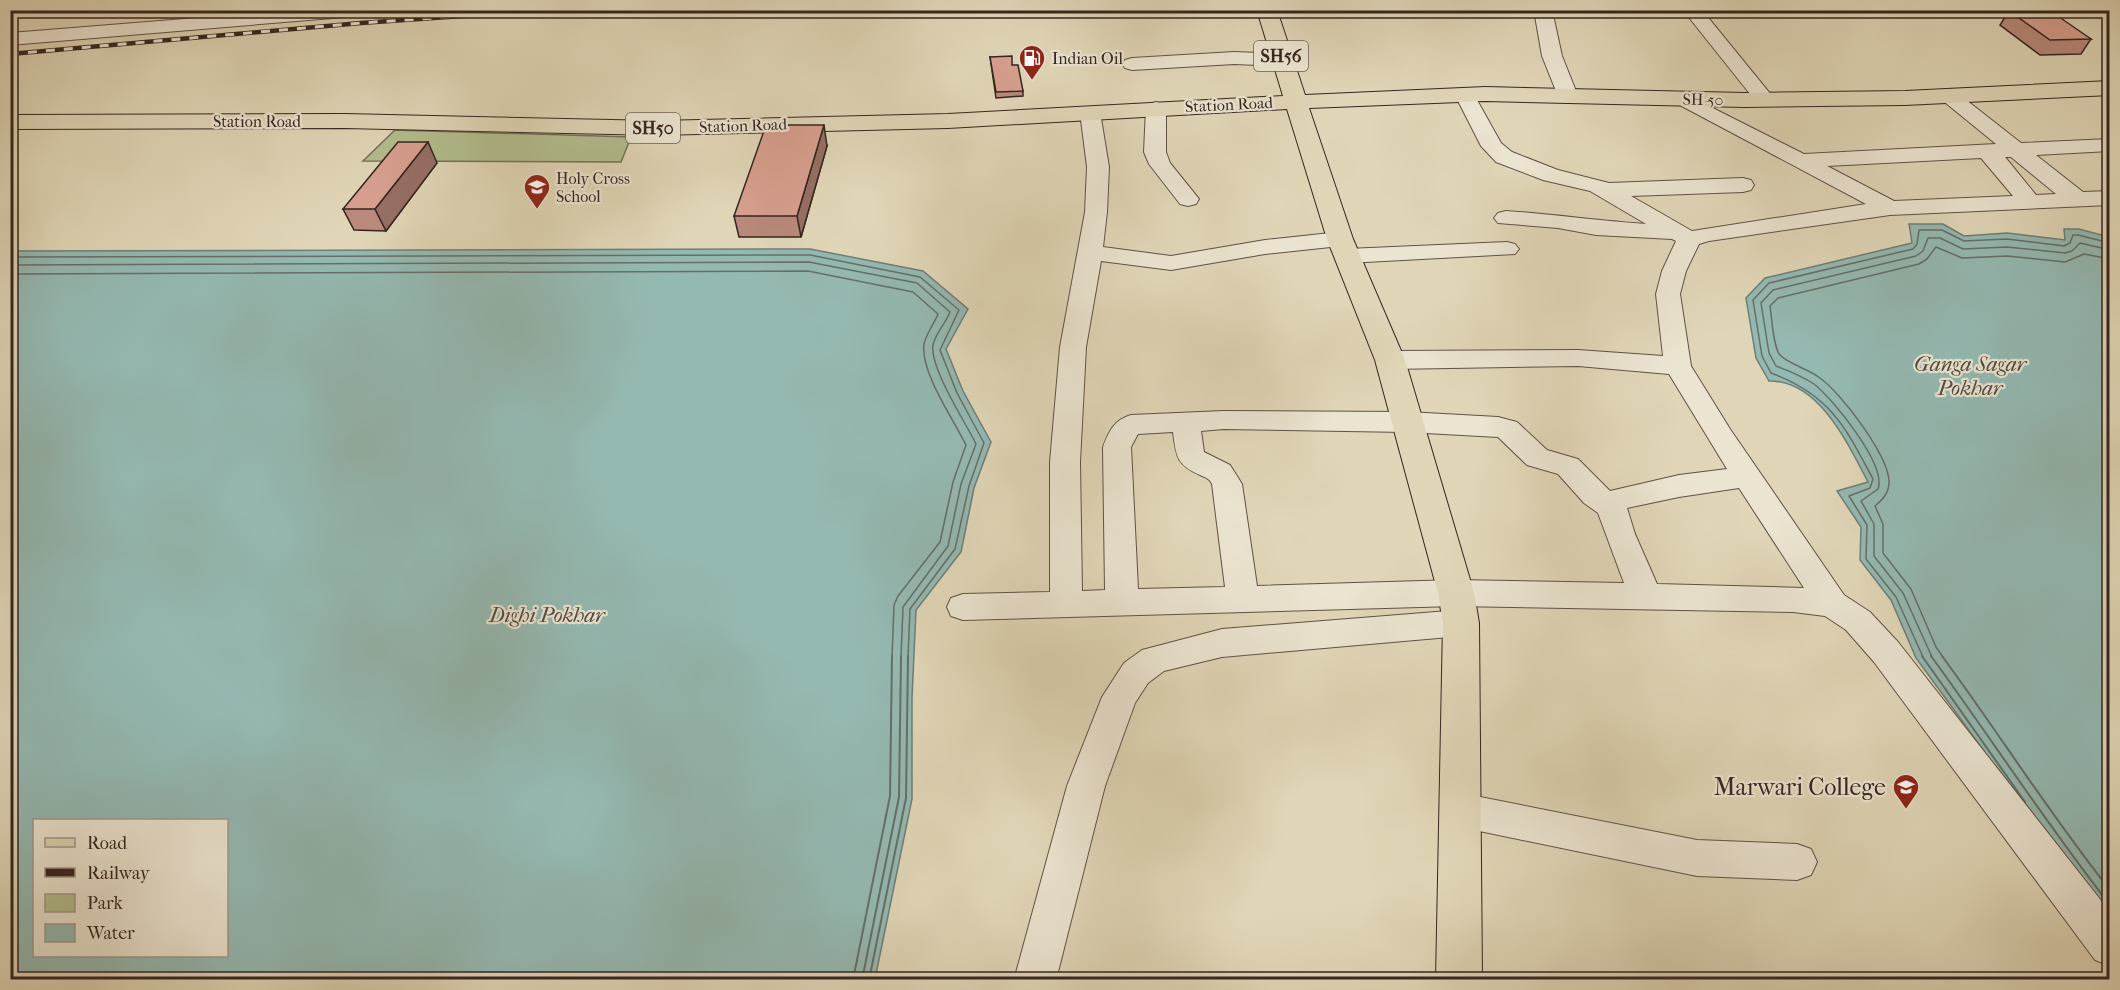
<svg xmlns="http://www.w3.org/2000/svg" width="2120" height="990" font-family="'IM FELL French Canon',serif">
<rect width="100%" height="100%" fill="#e0d6b7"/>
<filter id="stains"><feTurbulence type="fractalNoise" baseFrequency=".00333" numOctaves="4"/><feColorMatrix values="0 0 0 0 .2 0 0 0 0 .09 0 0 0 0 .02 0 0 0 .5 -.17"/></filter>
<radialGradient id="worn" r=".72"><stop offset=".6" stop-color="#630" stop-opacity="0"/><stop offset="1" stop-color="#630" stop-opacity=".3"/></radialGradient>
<!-- green -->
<polygon fill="#b3bd8d" stroke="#747156" stroke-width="1.5" points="395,130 631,137 621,162 363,161"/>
<!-- water -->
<g fill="#94b9b2" stroke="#6e7e78" stroke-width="1.5" fill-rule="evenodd">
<path d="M1909,224H1943L1964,236L2007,233L2065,240L2064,229H2079L2109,237V927L2059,862L1984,751L1916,658L1891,600L1860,560L1861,527L1837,491L1868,482C1848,444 1819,380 1769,381L1756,358L1746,298L1765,278L1912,243Z"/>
<path d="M810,249L923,271L968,309L946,349L963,391L991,442L974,488L961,552L916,610L912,698V799L875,979H11V251ZM34,820H226V956H34Z"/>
</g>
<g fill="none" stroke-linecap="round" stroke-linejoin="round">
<!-- shore-far1 -->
<g stroke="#646f69" stroke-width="1.5">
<polyline points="10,257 810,255 920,277 959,310 940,350 957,393 984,443 969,486 955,549 910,609 908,657"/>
<path d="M10,265L809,262L917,283L950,312C946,323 935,334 933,345C929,367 966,423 976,444L961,484L948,546L903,607L901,657"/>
<path d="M10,274L808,271L913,292L938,314C934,324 926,334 924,344C920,372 954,420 966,445L953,482L940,542L898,596L894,605L892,657"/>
<path d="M1923,657L1896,597L1866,559L1867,525L1849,496L1870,488L1873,479C1845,426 1830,395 1771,373L1762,356L1753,300L1769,283L1913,249L1917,244L1919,230H1942L1964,241L2007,239L2064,246L2070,243L2073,235H2078L2110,243"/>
<path d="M1932,657L1903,593L1874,556V524L1861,501L1878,489C1887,465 1833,399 1814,384C1802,376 1789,371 1776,366L1769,353L1761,303L1773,290L1916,256L1923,251L1928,238H1940L1963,249L2007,247L2065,253L2072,251L2080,243L2110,250"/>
<path d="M1943,657L1936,647L1911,589L1883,553V524L1875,506C1882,500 1889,493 1889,483C1890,457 1841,393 1820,378C1810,370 1787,363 1780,355C1773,347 1772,318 1770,306L1778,298L1919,264L1927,259L1936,247L1962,258L2007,256L2065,262L2084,254L2110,259"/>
</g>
<!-- shore -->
<g stroke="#646f69" stroke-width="2">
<polyline points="1922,656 2025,802"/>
<path d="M1931,656C1991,738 2047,825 2110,905"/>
<path d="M1942,656C1999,733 2050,815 2110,890"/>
<polyline points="853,980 890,796 892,656"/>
<polyline points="862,980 899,797 901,656"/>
<polyline points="869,980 906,798 908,656"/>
</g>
<!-- minor casing -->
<g stroke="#605146" stroke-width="2">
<g id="minor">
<polygon points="296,10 378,10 369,15 10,45 10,33"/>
<polygon points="1534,10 1552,10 1562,56 1578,96 1575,100 1561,100 1558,96 1542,56"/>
<polygon points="1683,10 1702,10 1772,96 1775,100 1772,104 1758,104"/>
<polygon points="1234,52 1283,54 1290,56 1293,60 1290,64 1283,66 1234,64 1132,70 1125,68 1122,64 1125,60 1132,58"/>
<path d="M1465,89L1472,91L1501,143L1512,152L1558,170L1609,183L1743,178L1751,180L1754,185L1751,190L1743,192L1631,196L1692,231L1866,204L1676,103L1673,99L1676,95L1683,93L1804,154L1996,144L1942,100L1939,96L1942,92H1956L2021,143L2110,139V151L2036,155L2083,192L2110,191V205L1890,215L1709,241L1699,244L1686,271L1680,294L1691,366L1730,429L1844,595L1870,612L1898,642L2110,912V966L2095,960L1874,662L1846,630L1825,616L1793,612L1456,606L963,620L951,616L947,607L951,598L963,594L1050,592V462L1060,347L1085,212L1087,167L1080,112L1083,108H1097L1100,112L1109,167L1107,212L1103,247L1171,256L1265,240L1340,232L1348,234L1352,239L1348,244L1340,246L1265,254L1171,270L1101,261L1086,347L1080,462L1082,591L1105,590L1103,447C1109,431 1114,420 1131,415L1223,411L1407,412L1498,417L1517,422L1547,450L1578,459L1610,491L1679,475L1727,469L1669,374L1578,366L1390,369L1381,366L1377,360L1381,354L1390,351L1578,350L1663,356L1656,294L1662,271L1676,241L1672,239L1596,235L1558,228L1498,223L1494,218L1498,213L1506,211C1553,214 1599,221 1646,224L1590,191L1543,180L1496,162L1481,146L1455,95L1458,91ZM2005,157H2011L2056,194L2036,195ZM1981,158L2013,196L1894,201L1827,166ZM1223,429L1407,432L1498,437L1527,465L1558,474L1584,503L1598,513L1624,583L1456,580L1257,586L1242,484L1230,465L1204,452L1201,431ZM1173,432C1176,457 1177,465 1200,475C1206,478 1209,478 1212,484L1225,587L1138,589L1131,447L1138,434ZM1739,488L1804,588L1657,584L1635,534L1627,508L1679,497Z"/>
<polygon points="1156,102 1163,104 1166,108 1166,152 1170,163 1199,199 1196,204 1188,206 1180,204 1149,164 1144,152 1146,108 1149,104"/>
<polygon points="1507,242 1515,244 1519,249 1515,254 1347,263 1338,261 1335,256 1338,251 1347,249"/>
<polygon points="1461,610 1473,614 1478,623 1473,632 1461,636 1222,657 1164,671 1148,683 1135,703 1105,786 1056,980 1014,980 1067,786 1102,697 1124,663 1142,650 1222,629"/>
<polygon points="1460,793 1697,840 1797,844 1811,849 1817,862 1811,875 1797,880 1697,876 1460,827 1447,822 1441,810 1447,798"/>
</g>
</g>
<!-- primary casing -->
<g stroke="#352520" stroke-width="2">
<polygon id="primary" points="1257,10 1277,10 1305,95 1485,87 1745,93 1905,91 2110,81 2110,95 1905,105 1745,107 1485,101 1309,108 1353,239 1405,360 1474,593 1479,623 1482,980 1436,980 1443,623 1438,593 1375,360 1327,239 1287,109 948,128 657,135 344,128 10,129 10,115 344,114 657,121 948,114 1283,96"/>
</g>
<!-- minor -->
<use href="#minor" fill="#ebe4d0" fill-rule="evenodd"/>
<!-- primary -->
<use href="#primary" fill="#e0d6b7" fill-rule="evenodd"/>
<!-- rail casing -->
<g stroke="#352520" stroke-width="4.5">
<polyline id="rail" points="10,54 361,23 552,10"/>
</g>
<!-- rail -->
<use href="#rail" stroke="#ebe4d0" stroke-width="3" stroke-dasharray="9" stroke-linecap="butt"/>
</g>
<!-- wall -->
<g fill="#b9897b" stroke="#352520" stroke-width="1.5">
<polygon points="2009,11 2091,39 2081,54 2040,55 2000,25"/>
<polygon points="990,57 1012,65 1023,91 1023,96 996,98"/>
<polygon points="827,146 801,237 739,237 734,216"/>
<polygon points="437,163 386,231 354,230 343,209"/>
</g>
<!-- shaded-wall -->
<g fill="#966f64" stroke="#352520" stroke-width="1.5">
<polygon points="824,125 827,146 801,237 797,216"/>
<polygon points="428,142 437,163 386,231 375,209"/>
</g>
<!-- building -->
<g fill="#d79f8f" stroke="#352520" stroke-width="1.5">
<polygon points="2049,10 2091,39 2050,40 2009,11"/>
<polygon points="1012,56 1012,65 1018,65 1023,91 996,92 990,57"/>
<polygon points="766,125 824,125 797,216 734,216"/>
<polygon points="398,142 428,142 375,209 343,209"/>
</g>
<!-- icons -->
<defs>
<g id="fuel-pin" transform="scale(1.35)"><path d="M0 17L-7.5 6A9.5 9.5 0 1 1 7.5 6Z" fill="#8f2418" stroke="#ebe4d0"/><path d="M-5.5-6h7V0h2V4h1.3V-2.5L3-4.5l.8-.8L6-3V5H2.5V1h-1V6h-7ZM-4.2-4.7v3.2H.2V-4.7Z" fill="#fff"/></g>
<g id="school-pin" transform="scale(1.35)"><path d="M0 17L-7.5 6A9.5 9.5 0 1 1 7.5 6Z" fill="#8f2418" stroke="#ebe4d0"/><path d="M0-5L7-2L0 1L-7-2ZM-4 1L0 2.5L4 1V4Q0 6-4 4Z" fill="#fff"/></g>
<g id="university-pin" transform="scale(1.35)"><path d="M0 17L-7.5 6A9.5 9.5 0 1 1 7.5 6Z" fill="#8f2418" stroke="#ebe4d0"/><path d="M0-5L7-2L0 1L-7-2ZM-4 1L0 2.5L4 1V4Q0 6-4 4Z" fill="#fff"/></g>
</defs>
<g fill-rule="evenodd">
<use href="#fuel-pin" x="1032" y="58"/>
<use href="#school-pin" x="537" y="187"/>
<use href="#university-pin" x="1906" y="787"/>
</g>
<g text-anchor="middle" stroke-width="4.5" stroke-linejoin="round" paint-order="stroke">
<!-- far-poi labels -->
<g font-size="16" fill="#352520" stroke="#ebe4d0" text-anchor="start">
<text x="1052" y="64">Indian Oil</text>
<text x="556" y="184">Holy Cross<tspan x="556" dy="18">School</tspan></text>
</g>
<!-- far-street labels -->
<g font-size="16" fill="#352520" stroke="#ebe4d0">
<text transform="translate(1703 99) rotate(1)" y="6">SH-50</text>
<text transform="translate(1229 104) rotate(-3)" y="6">Station Road</text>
<text x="257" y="127">Station Road</text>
<text transform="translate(743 125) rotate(-2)" y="6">Station Road</text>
</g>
<!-- shield labels -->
<g fill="#ebe4d0" stroke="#6c5e55" stroke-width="1.5">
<rect x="1254" y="41" width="54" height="30" rx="4.5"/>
<rect x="626" y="113" width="54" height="30" rx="4.5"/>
</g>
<g font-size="18" font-weight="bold" fill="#352520">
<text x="1281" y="62">SH56</text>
<text x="653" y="134">SH50</text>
</g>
<!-- water labels -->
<g font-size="21" font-style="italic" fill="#4d4a44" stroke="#ebe4d0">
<text x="1970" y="371">Ganga Sagar<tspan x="1970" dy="24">Pokhar</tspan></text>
<text x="547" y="622">Dighi Pokhar</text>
</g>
<!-- near-poi labels -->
<g font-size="24" fill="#352520" stroke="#ebe4d0" text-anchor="end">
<text x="1886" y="795">Marwari College</text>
</g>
</g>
<!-- margin -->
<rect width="2120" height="990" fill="none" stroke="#e0d6b7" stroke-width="36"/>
<rect x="12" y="12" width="2096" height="966" fill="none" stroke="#352520" stroke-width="3"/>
<rect x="18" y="18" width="2084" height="954" fill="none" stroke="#352520" stroke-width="1.5"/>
<!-- legend -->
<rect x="33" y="819" width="195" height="138" fill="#ebe4d0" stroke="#a2988a" stroke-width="1.5"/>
<rect x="45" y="838" width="30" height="9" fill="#e0d6b7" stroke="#a2988a" stroke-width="1.5"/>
<text x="87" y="849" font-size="18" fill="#352520">Road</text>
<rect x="45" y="868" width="30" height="9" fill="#352520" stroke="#a2988a" stroke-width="1.5"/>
<text x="87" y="879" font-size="18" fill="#352520">Railway</text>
<rect x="45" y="894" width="30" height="18" fill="#b3bd8d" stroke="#a2988a" stroke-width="1.5"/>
<text x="87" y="909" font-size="18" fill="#352520">Park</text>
<rect x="45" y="924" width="30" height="18" fill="#94b9b2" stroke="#a2988a" stroke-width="1.5"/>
<text x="87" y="939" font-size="18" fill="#352520">Water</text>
<rect width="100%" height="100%" filter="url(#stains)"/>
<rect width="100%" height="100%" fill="url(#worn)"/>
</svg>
